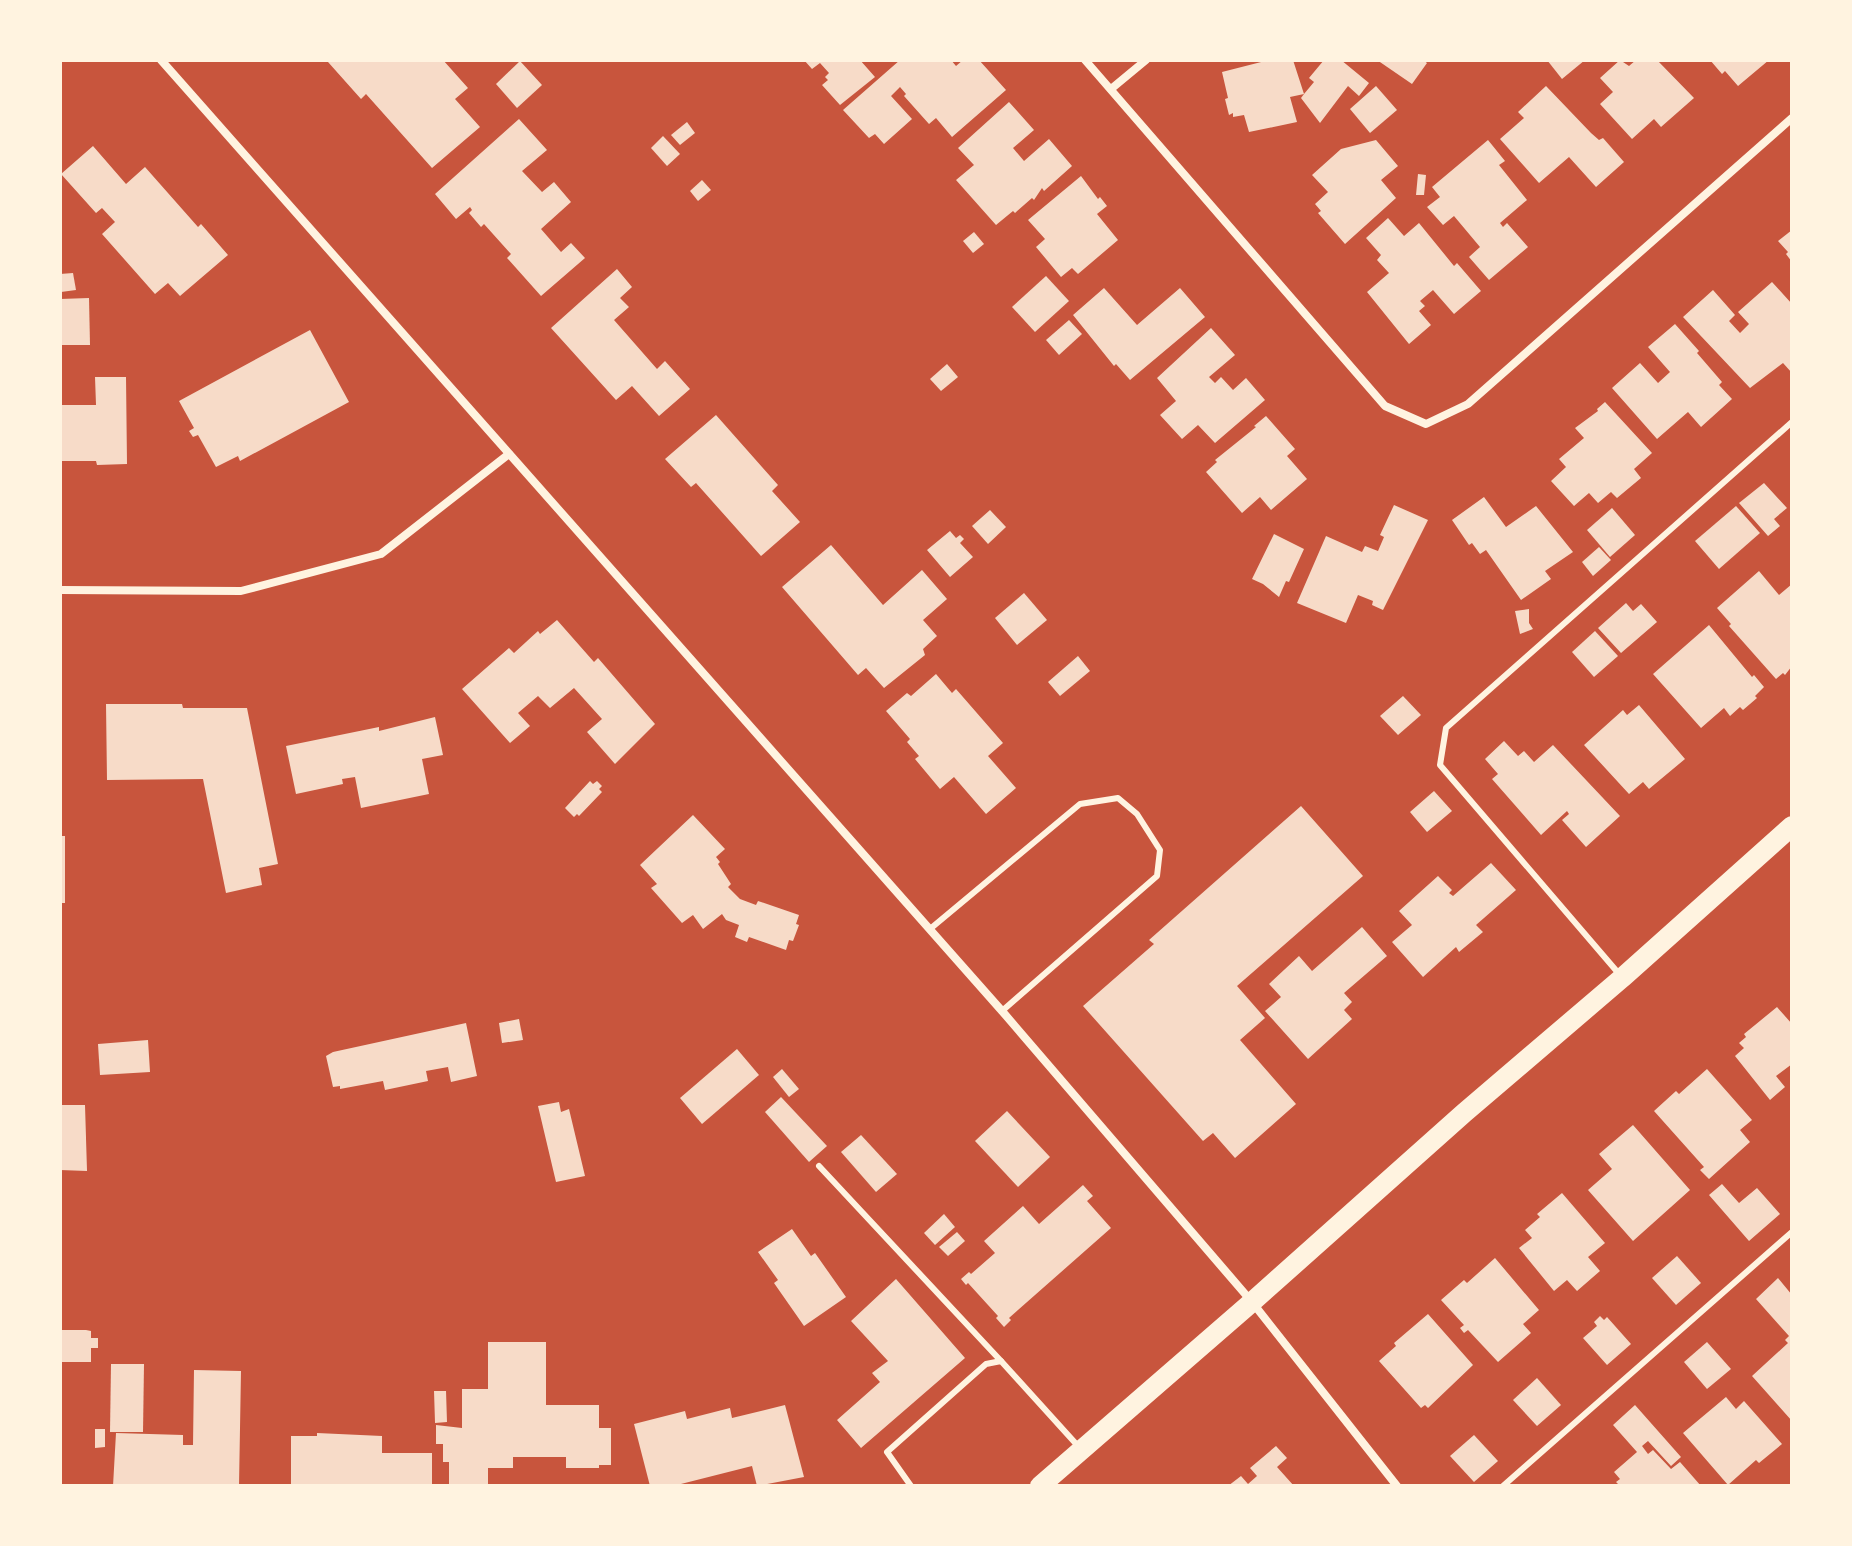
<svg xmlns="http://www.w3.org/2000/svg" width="1852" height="1546" font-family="Montserrat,sans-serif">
<rect width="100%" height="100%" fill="#c8553d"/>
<!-- building -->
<g fill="#f7dbc8">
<polygon points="330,60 443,60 468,88 455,99 480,127 432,168 366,94 361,99 328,62"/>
<polygon points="804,60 860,60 875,77 840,105 822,85 828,80 825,77 829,73 820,63 812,69"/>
<polygon points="900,60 951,60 956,66 963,60 979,60 1006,90 952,137 936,118 929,124 904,96 906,94 900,87 891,96 912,119 884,144 875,134 869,138 843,110"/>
<polygon points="1269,60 1293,60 1304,94 1314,82 1309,78 1324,60 1341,60 1369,83 1359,96 1348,86 1320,123 1301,98 1304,94 1290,97 1297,122 1249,132 1244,115 1233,117 1233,113 1229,115 1225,99 1228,98 1222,72"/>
<polygon points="1377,60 1423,60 1427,63 1412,84"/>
<polygon points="1547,60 1585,60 1562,79"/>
<polygon points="1620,60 1629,66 1636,60 1657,60 1694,98 1661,127 1654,119 1632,139 1600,104 1613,92 1600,78"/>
<polygon points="1710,60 1769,60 1738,86 1725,71 1722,74"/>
<polygon points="520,61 542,85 517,108 496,84"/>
<polygon points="1376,86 1397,110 1370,133 1350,109"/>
<polygon points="1546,86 1591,133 1599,140 1603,138 1624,162 1596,187 1569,157 1539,183 1500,139 1524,118 1518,112"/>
<polygon points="1009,102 1034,130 1013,148 1024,161 1049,139 1072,166 1044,191 1042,188 1034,200 1032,198 1015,213 1013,211 996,225 956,180 974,165 958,148"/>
<polygon points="519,119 547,150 522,171 542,192 554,182 571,202 541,229 561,252 571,243 585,258 541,296 507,258 511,254 484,224 481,227 469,213 472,210 470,207 456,219 435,194"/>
<polygon points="687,122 695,133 680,145 671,135"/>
<polygon points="663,136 680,154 667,166 651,148"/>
<polygon points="1376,140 1398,166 1381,180 1396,198 1345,244 1318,213 1321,211 1315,204 1328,192 1312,175 1341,149"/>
<polygon points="1488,140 1505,161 1499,165 1527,200 1500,223 1503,227 1507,223 1528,247 1489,280 1469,257 1480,247 1454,216 1443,225 1427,207 1440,197 1432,187"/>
<polygon points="93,146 126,184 145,167 198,227 201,224 228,255 180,296 168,283 155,294 102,234 115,222 102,208 96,213 61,174"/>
<polygon points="1418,174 1426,175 1424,195 1416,195"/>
<polygon points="1081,176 1098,199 1100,197 1107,206 1097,214 1118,240 1078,274 1072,268 1061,277 1036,247 1045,239 1028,220"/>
<polygon points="702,180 711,190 698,201 690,191"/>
<polygon points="1388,218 1404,236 1419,223 1454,266 1457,263 1481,291 1454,314 1433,290 1420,301 1425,306 1419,311 1431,325 1409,344 1367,292 1389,273 1377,260 1381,255 1366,238"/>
<polygon points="1792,230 1792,262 1786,254 1788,252 1778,241"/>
<polygon points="974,232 984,244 973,253 963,241"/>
<polygon points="617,269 632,287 620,298 629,307 614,320 657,369 665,361 690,389 659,416 632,386 616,400 551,328"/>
<polygon points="73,273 76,290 61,292 60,274"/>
<polygon points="1046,276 1069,301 1035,332 1012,307"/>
<polygon points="1772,282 1792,304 1792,373 1783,363 1750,388 1683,317 1713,290 1735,315 1729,321 1740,333 1749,324 1738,312"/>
<polygon points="1104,288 1137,325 1180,288 1205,317 1130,380 1116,364 1114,366 1073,315"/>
<polygon points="89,298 90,345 60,345 60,299"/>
<polygon points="1069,320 1082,334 1059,355 1046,340"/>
<polygon points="1675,324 1699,351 1697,353 1722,382 1719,385 1732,399 1701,427 1688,412 1657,439 1612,388 1640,363 1658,383 1670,372 1648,347"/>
<polygon points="1211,328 1235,355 1209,377 1215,383 1221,377 1233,390 1246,378 1265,400 1215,443 1198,425 1182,439 1160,415 1176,401 1157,378"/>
<polygon points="310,330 349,402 240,461 238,456 216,467 198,435 193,437 189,431 194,428 179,401"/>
<polygon points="947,364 958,377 941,391 930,379"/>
<polygon points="95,377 126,377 127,464 97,465 96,461 60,461 60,405 96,405"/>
<polygon points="1605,402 1652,453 1634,469 1641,478 1617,498 1611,492 1598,503 1589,493 1574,506 1551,481 1566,467 1559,459 1584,438 1575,428 1598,411 1597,409"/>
<polygon points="716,415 778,485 772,491 800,522 761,556 696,483 691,487 665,459"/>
<polygon points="1266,416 1295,449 1287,456 1307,479 1271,510 1260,497 1242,513 1206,472 1217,462 1215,460 1256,427 1254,426"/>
<polygon points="1764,483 1787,508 1774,519 1780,526 1768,536 1739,503"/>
<polygon points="1484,497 1506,527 1536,506 1573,552 1545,571 1551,579 1521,600 1486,550 1480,554 1472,543 1469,545 1452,520"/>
<polygon points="1394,505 1428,520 1383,610 1372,605 1373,601 1358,595 1346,623 1297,603 1326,536 1362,552 1365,546 1378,551 1384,537 1380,535"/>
<polygon points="1736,506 1760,533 1719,569 1695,541"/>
<polygon points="1612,508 1635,535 1610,557 1587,530"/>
<polygon points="990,510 1006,527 988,544 972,526"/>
<polygon points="950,531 956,538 960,535 964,539 960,543 973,557 950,577 927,550"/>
<polygon points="1274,534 1304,549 1289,582 1286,581 1279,597 1263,584 1252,579"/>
<polygon points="831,545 883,605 922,570 947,599 923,620 937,636 923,649 925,655 884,688 866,668 858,675 782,587"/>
<polygon points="1599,547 1611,560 1593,576 1582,562"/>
<polygon points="1759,571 1779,595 1792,584 1792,666 1785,675 1783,673 1776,679 1729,626 1731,624 1717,608"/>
<polygon points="1024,593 1047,620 1017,645 995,618"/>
<polygon points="1626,603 1633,611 1641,604 1657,622 1621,653 1598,628"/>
<polygon points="1529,609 1529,623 1533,629 1520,634 1515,611"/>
<polygon points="557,620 594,662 598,658 655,724 615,764 587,732 602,719 574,688 550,708 538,696 518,713 530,726 510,743 462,689 509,648 514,653 538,631 540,634"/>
<polygon points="1709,625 1752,677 1754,675 1764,687 1755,696 1757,698 1743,710 1740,707 1730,716 1724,708 1701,728 1653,674"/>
<polygon points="1595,631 1618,656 1594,677 1572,652"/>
<polygon points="1078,656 1090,671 1060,696 1048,682"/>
<polygon points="936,674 952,693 956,689 1003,743 988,756 1016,788 986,814 954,777 940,789 915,759 919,756 907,742 910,739 886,711 907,693 911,696"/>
<polygon points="1403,696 1421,715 1398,735 1380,716"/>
<polygon points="106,704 182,704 183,708 247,708 278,864 259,868 262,885 226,893 203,779 107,780"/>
<polygon points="1639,705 1685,759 1649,789 1643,782 1629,794 1584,745 1623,710 1627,715"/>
<polygon points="435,717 443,755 422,759 429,794 361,808 355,777 342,779 343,784 296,794 286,746 379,727 379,731"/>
<polygon points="1504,741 1518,756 1524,751 1534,762 1553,745 1620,816 1586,847 1562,820 1569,814 1567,811 1541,835 1492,779 1498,774 1485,759"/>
<polygon points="590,781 593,784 597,781 602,786 599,789 602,792 579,816 577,814 574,817 565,808"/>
<polygon points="1434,791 1452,811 1427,832 1410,812"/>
<polygon points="1301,806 1363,876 1237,986 1265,1018 1240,1040 1296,1104 1235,1158 1213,1133 1203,1141 1083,1006 1154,944 1149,940"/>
<polygon points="693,815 725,849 716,857 720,862 718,864 731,884 728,887 740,899 756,905 758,901 799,915 796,924 799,925 793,941 789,940 786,950 749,937 747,942 735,937 739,925 726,920 722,914 703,929 693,915 682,923 651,888 657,884 640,865"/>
<rect x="60" y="836" width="5" height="67"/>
<polygon points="1491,863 1516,890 1476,925 1483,932 1459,952 1456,947 1423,977 1392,942 1412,925 1399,911 1438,876 1452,890 1449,893 1453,896"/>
<polygon points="1362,927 1387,956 1344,993 1352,1002 1344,1010 1352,1019 1308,1059 1265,1011 1281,997 1269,984 1299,956 1312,971"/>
<polygon points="1777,1007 1792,1024 1792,1064 1776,1076 1785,1087 1770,1100 1735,1056 1744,1048 1739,1043 1746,1037 1744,1034"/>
<polygon points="519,1019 523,1040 502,1043 499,1023"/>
<polygon points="466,1023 477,1076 451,1082 448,1067 426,1071 428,1081 385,1090 383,1081 340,1089 340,1086 333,1087 326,1056 333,1052"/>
<polygon points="148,1040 150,1072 100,1075 98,1044"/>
<polygon points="737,1049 759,1075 702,1124 680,1098"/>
<polygon points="782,1069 799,1089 789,1097 773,1077"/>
<polygon points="1707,1069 1752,1120 1740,1130 1750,1142 1709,1179 1700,1170 1704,1167 1654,1111 1676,1091 1679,1094"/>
<polygon points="781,1097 827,1146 809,1162 765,1112"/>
<polygon points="559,1102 561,1112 569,1109 585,1176 556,1182 538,1106"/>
<polygon points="60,1105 85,1105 87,1171 60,1170"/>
<polygon points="1007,1111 1050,1157 1018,1187 975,1141"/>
<polygon points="1633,1125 1690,1190 1633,1241 1588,1190 1612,1169 1599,1154"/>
<polygon points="861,1135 897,1174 876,1192 841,1152"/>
<polygon points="1722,1184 1739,1203 1757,1188 1780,1214 1749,1241 1709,1195"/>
<polygon points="1083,1185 1093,1196 1087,1201 1111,1228 1009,1318 1011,1320 1004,1327 996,1318 998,1316 968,1283 966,1285 961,1279 969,1272 971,1274 995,1253 984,1241 1023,1206 1039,1224"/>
<polygon points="1562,1193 1605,1243 1588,1257 1600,1271 1577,1291 1567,1280 1554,1291 1519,1248 1532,1238 1525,1230 1540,1217 1537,1214"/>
<polygon points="944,1214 955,1227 935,1245 924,1233"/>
<polygon points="792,1229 811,1256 815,1253 846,1297 804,1326 774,1283 778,1280 758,1252"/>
<polygon points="957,1232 965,1241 948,1256 939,1247"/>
<polygon points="1677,1256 1701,1283 1676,1305 1652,1278"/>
<polygon points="1495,1258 1539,1310 1523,1324 1531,1333 1498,1362 1468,1330 1464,1333 1460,1328 1464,1325 1441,1300 1464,1280 1467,1283"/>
<polygon points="1778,1278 1792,1295 1792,1421 1752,1376 1788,1343 1785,1340 1789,1336 1756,1299"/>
<polygon points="896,1279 965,1358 861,1448 837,1420 880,1382 872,1373 888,1361 851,1321"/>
<polygon points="1428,1314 1473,1365 1428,1408 1425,1405 1421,1408 1379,1361 1396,1346 1394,1343"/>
<polygon points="1600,1316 1604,1320 1607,1317 1631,1344 1607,1365 1583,1338 1597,1326 1594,1322"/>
<polygon points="60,1330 86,1330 91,1331 91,1338 98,1338 98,1348 91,1348 91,1362 60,1362"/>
<polygon points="488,1342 546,1342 546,1405 599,1405 599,1428 611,1428 611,1465 599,1465 599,1468 566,1468 566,1457 513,1457 513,1468 488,1468 488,1486 449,1486 449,1462 443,1462 443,1444 436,1444 436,1425 462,1428 462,1389 488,1389"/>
<polygon points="1707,1342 1731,1369 1707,1389 1684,1362"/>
<polygon points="111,1364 144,1364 143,1432 110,1432"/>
<polygon points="194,1370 241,1371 239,1486 113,1486 116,1433 183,1435 183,1445 193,1445"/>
<polygon points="1537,1378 1561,1405 1537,1426 1513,1400"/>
<polygon points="434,1391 446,1391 447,1422 435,1423"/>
<polygon points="1726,1397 1736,1409 1744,1401 1782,1444 1759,1463 1756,1460 1728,1485 1683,1433"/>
<polygon points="785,1405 804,1477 757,1486 752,1466 673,1486 650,1486 634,1424 685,1411 687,1419 730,1408 732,1418"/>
<polygon points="1635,1405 1681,1457 1671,1466 1648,1441 1642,1446 1648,1454 1653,1450 1671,1469 1680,1462 1701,1486 1620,1486 1616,1482 1620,1479 1614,1472 1637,1452 1613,1425"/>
<polygon points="95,1429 105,1429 105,1447 95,1448"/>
<polygon points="317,1433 382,1436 382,1453 432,1453 432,1486 291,1486 291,1436 317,1436"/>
<polygon points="1474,1435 1498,1461 1474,1482 1450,1456"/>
<polygon points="1276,1446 1287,1458 1277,1467 1294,1486 1228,1486 1241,1476 1248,1484 1257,1476 1250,1468"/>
</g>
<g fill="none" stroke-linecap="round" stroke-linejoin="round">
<!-- service -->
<g stroke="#fff3e0" stroke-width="6">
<polyline points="930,929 1080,804 1118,798 1137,814 1160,850 1157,876 1002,1011"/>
<polyline points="1620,975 1440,765 1446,728 1792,422"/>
<polyline points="819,1166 1001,1361"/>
<polyline points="911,1486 887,1452 986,1364 1001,1361 1078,1446"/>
<polyline points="1503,1486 1792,1232"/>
</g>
<!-- minor -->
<g stroke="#fff3e0" stroke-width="8">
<polyline points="161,60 1002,1011 1252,1302 1397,1486"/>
<polyline points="1085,60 1385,406 1426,424 1468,404 1792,118"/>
<polyline points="1111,89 1146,60"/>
<polyline points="60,590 241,591 381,554 509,454"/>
</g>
<!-- primary -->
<polyline stroke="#fff3e0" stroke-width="20" points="1040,1486 1252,1302 1464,1113 1622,978 1792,826"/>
</g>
<!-- border -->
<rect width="1852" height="1546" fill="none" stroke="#fff3e0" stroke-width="124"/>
</svg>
